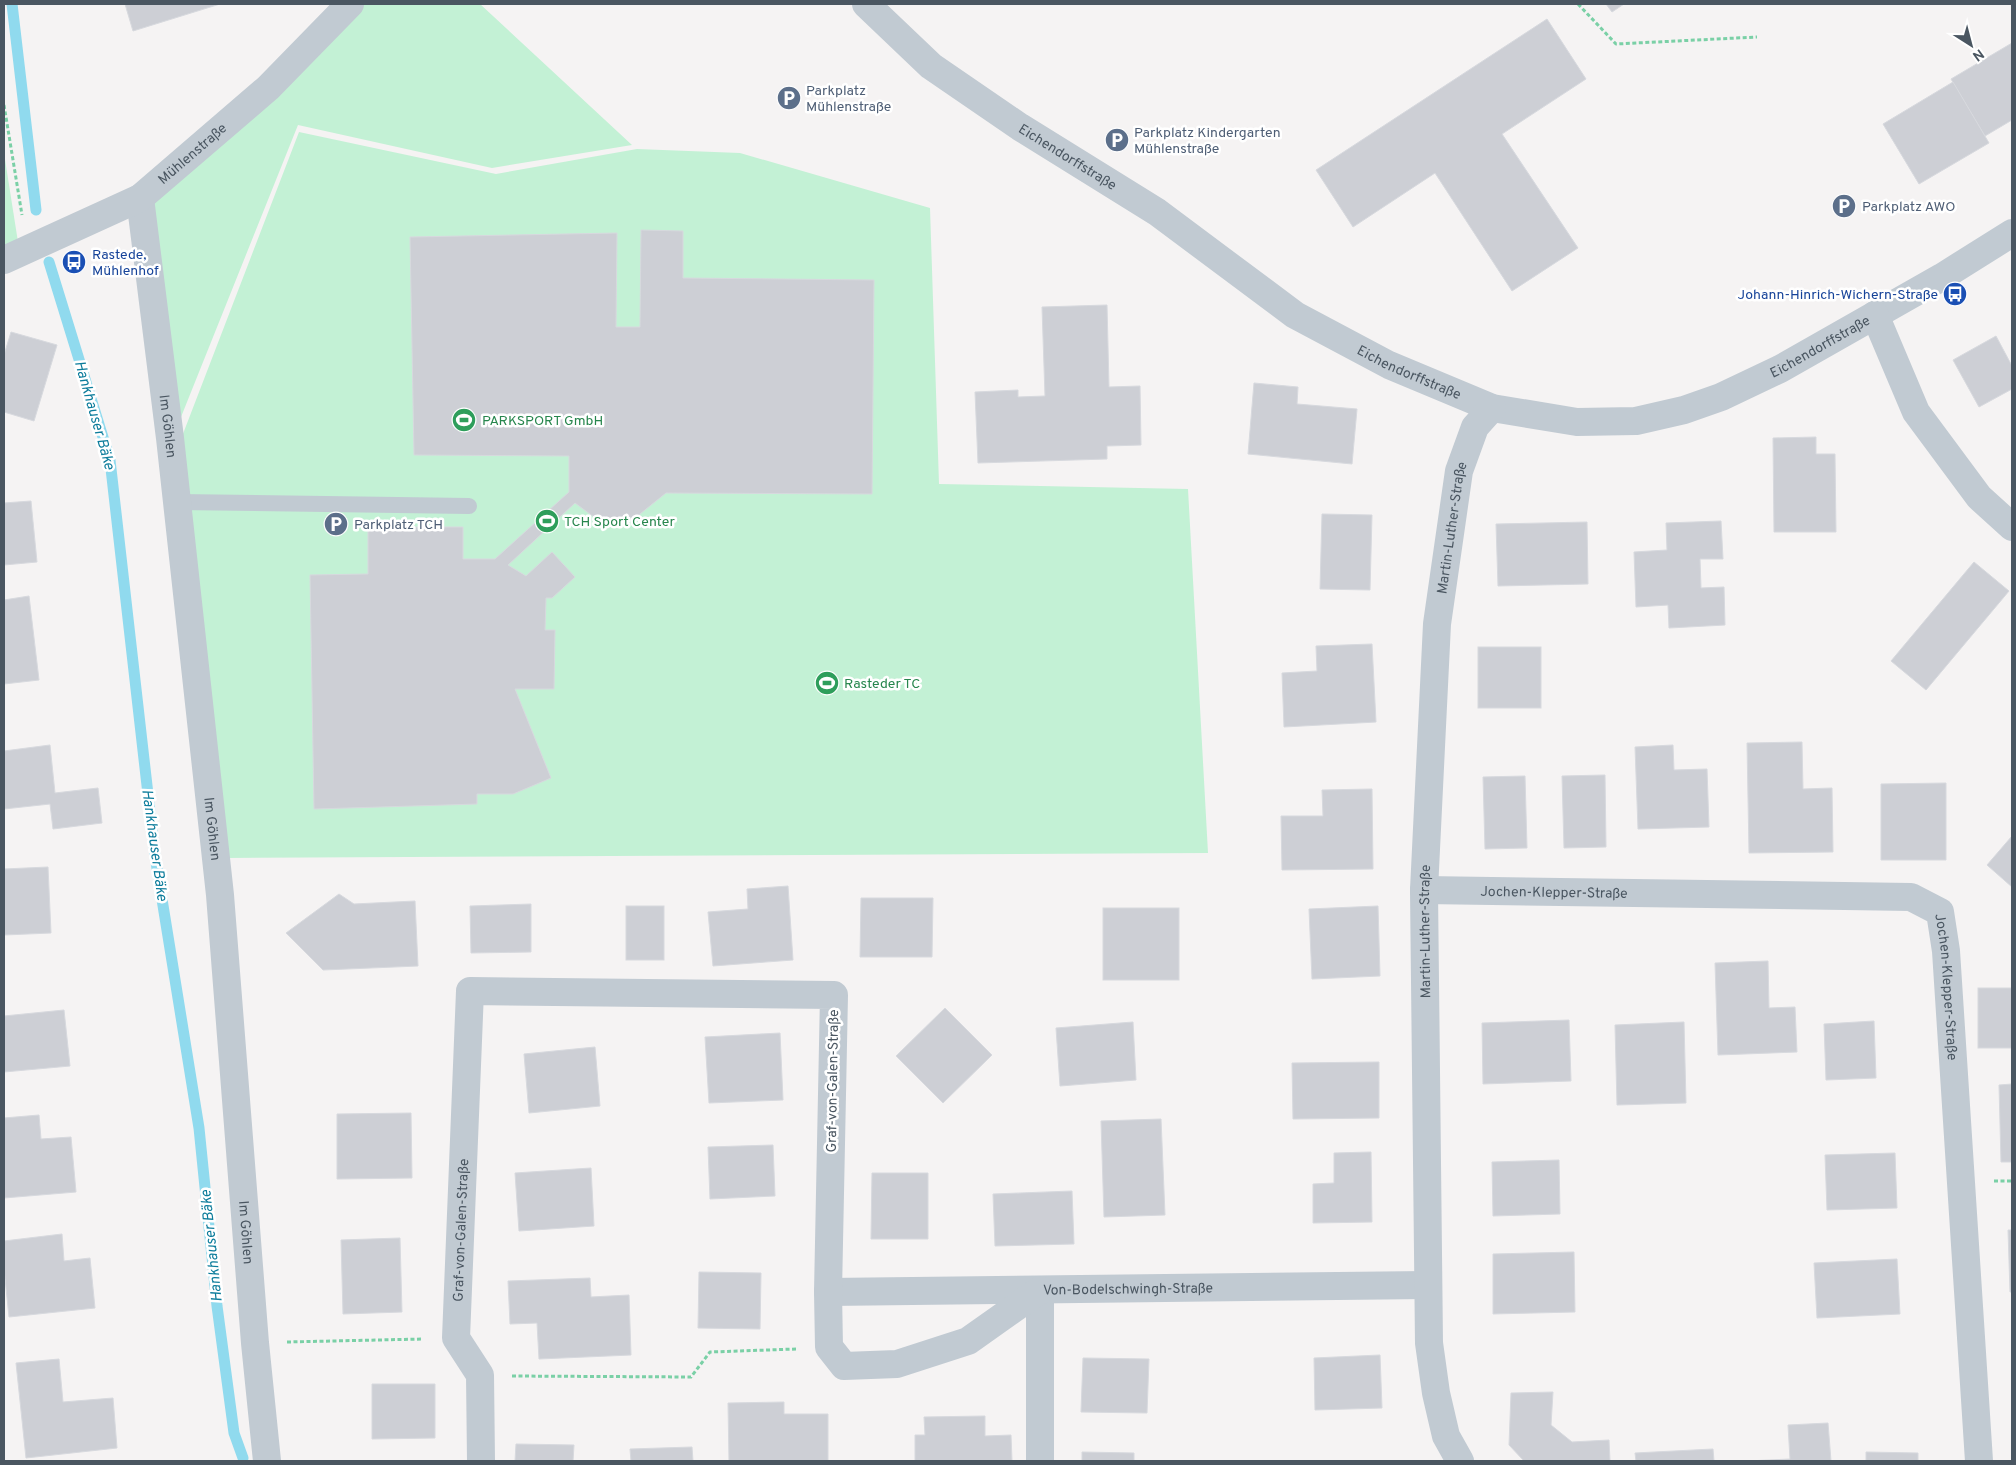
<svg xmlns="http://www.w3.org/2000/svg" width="2016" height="1465" font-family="Overpass,sans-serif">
<rect width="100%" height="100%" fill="#f5f3f3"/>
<!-- green -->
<g fill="#c3f1d5">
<polygon points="359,4 480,4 632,145 492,168 298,125 177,427 150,203"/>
<polygon points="299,132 496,174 637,149 740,153 930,208 939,484 1188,489 1208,853 227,858 181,439"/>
<polygon points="4,153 18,242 4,252"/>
</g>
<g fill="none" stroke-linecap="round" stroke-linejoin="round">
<!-- stream -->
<g stroke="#90daee" stroke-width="11">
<polyline points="12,4 36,210"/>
<polyline points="49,262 110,460 155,856 199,1128 217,1306 234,1433 243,1458"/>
</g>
</g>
<!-- building -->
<g fill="#cdcfd5" stroke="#d7d9de">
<polygon points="125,4 220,4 133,31"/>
<polygon points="1606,4 1624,4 1612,12"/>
<polygon points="1547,19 1586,79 1502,134 1578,248 1512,291 1435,173 1353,227 1316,170"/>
<polygon points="2012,43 2012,120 1985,136 1951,79"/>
<polygon points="1953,82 1989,143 1919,184 1883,124"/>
<polygon points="641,230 683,231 683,278 874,280 872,494 666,493 630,522 598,520 575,503 508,565 526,576 552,552 575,577 552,598 546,598 545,630 555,630 554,689 515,689 551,778 513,794 477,794 477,804 314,809 310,575 368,574 368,527 463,527 463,559 495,559 569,492 569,456 414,455 410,237 617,233 616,327 640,327"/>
<polygon points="1107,305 1109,387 1140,386 1141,445 1107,446 1107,459 978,463 975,392 1018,390 1018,397 1045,396 1042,307"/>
<polygon points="11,332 57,345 34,421 4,412 4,355"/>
<polygon points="1996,336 2012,366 2012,389 1979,407 1953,360"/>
<polygon points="1254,383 1298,387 1297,404 1357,409 1352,464 1248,454"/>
<polygon points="1816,437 1816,454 1835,454 1836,532 1774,532 1773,438"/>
<polygon points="31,501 37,562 4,565 4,503"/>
<polygon points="1322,514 1372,515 1370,590 1320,589"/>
<polygon points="1721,521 1723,559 1700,559 1701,588 1724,587 1725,625 1669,628 1668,605 1636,607 1634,552 1667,550 1666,523"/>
<polygon points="1587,522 1588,584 1498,586 1496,524"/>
<polygon points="1974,562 2009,591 1926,690 1891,661"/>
<polygon points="29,596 39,680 4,684 4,600"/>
<polygon points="1372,644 1376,722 1284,727 1282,673 1317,671 1316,646"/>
<rect x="1478" y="647" width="63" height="61"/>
<polygon points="1802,742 1803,789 1832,788 1833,852 1749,853 1747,743"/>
<polygon points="50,745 55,793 98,788 102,823 53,829 50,804 4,809 4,751"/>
<polygon points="1673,745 1674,770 1707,769 1709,827 1638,829 1635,747"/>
<polygon points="1605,775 1606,847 1564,848 1562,776"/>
<polygon points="1525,776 1527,848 1485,849 1483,777"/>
<polygon points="1946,783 1946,860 1881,860 1881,784"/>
<polygon points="1372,789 1373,869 1282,870 1281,816 1323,816 1322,790"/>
<polygon points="2012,836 2012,887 1987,865"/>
<polygon points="48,867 51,933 4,935 4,869"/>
<polygon points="788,886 793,960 713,966 708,912 748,909 747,889"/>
<polygon points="339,894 354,904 415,901 418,966 323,970 286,933"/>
<polygon points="861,898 933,898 932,957 860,957"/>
<polygon points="531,904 531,952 471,953 470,906"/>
<rect x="626" y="906" width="38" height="54"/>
<polygon points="1378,906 1380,976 1312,979 1309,909"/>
<rect x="1103" y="908" width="76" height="72"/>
<polygon points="1768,961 1769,1008 1795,1007 1797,1052 1718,1055 1715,963"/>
<rect x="1978" y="988" width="34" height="60"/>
<polygon points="945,1008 992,1055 943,1103 896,1056"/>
<polygon points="64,1010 70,1066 4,1072 4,1016"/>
<polygon points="1569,1020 1571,1081 1483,1084 1482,1023"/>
<polygon points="1874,1021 1876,1078 1826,1080 1824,1024"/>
<polygon points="1133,1022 1136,1080 1060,1086 1056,1028"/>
<polygon points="1684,1022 1686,1103 1617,1105 1615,1025"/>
<polygon points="780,1033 783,1100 709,1103 705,1037"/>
<polygon points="595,1047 600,1106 529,1113 524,1054"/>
<polygon points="1379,1062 1379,1118 1293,1119 1292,1063"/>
<polygon points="2012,1084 2012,1162 2001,1162 1999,1085"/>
<polygon points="411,1113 412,1178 337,1179 337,1114"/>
<polygon points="39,1115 41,1139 71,1137 76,1192 4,1198 4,1118"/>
<polygon points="1161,1119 1165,1215 1104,1217 1101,1121"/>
<polygon points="773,1145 775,1196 710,1199 708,1147"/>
<polygon points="1371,1152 1372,1222 1313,1223 1313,1184 1334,1183 1334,1153"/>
<polygon points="1895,1153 1897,1208 1827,1210 1825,1155"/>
<polygon points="1559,1160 1560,1214 1493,1216 1492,1162"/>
<polygon points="591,1168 594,1226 519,1231 515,1173"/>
<polygon points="872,1173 928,1173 928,1239 871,1239"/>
<polygon points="1072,1191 1074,1244 995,1246 993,1194"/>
<polygon points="2008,1230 2012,1230 2012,1292 2010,1292"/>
<polygon points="62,1234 64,1261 90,1258 95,1308 9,1317 4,1269 4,1241"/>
<polygon points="400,1238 402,1312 343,1314 341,1240"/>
<polygon points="1574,1252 1575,1312 1493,1314 1493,1254"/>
<polygon points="1897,1259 1900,1314 1817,1318 1814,1263"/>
<polygon points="699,1272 761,1273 760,1329 698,1328"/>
<polygon points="590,1278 591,1297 629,1295 631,1355 539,1359 537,1323 510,1324 508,1281"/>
<polygon points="1380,1355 1382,1408 1315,1410 1314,1358"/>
<polygon points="1083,1358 1149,1359 1147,1413 1081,1412"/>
<polygon points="59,1359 63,1402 113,1398 117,1448 26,1458 16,1363"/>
<polygon points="372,1384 435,1384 435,1438 372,1439"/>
<polygon points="1553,1392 1551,1425 1572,1442 1609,1440 1610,1461 1524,1461 1509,1445 1511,1393"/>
<polygon points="784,1402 784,1414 828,1414 828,1461 729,1461 728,1403"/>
<polygon points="985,1416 985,1436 1011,1435 1012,1461 915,1461 915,1435 925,1435 924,1417"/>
<polygon points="1828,1423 1831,1461 1747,1461 1790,1459 1788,1425"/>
<polygon points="516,1444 574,1445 573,1461 515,1461"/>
<polygon points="692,1447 693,1461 631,1461 630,1449"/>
<polygon points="1713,1449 1714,1461 1636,1461 1635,1453"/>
<polygon points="1082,1452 1134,1453 1134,1461 1082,1461"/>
<polygon points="1866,1452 1918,1453 1918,1461 1866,1461"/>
</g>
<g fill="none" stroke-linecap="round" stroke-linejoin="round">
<!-- path -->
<g stroke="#7ad0a6" stroke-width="3" stroke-dasharray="4 2.5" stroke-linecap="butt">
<polyline points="1578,4 1616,44 1757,37"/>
<polyline points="4,105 22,215"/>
<polyline points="1994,1181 2012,1181"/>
<polyline points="287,1342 423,1339"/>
<polyline points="512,1376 691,1377 710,1352 796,1349"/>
</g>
<!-- lane -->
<polyline stroke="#c1cad2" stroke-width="16" points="177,502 469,506"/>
<!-- street -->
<g stroke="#c1cad2" stroke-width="28">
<path id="s1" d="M866,4L931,66L1020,127L1157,212L1295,315L1389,365L1492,408L1577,422L1636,421L1684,410L1721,397L1780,369L1942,277L2012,233"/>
<path id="s2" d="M140,198L170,438L220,895L255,1343L267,1461"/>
<path id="s3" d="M4,260L140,198L268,88L350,4"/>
<polyline points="1875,315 1916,412 1979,497 2012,527"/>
<path id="s4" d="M1424,890L1911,897L1940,912L1946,951L1979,1461"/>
<polyline points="1040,1290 1040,1461"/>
<path id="s5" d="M828,1292L1427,1285"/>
<path id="s6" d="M481,1461L480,1375L456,1338L470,991L834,995L828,1292L829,1347L844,1366L897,1364L968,1341L1040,1290"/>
<path id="s7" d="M1460,1461L1446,1436L1436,1393L1429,1343L1424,890L1437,624L1459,471L1475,427L1492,408"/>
</g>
</g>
<!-- icons -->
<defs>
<g id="parking-disc" transform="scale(1.25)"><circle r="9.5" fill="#5c6f8a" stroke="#fff"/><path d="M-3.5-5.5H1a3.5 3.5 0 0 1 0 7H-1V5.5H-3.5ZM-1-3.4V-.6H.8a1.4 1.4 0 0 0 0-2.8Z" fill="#fff"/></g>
<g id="bus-disc" transform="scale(1.25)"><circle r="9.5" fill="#1a4fb4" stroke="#fff"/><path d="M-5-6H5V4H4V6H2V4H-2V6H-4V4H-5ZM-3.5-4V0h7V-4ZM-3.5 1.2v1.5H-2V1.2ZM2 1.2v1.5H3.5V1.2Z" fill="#fff"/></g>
<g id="stadium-disc" transform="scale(1.25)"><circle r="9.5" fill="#2e9e5b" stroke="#fff"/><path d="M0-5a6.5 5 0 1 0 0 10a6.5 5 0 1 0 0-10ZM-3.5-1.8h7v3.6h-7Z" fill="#fff"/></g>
</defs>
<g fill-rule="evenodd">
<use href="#parking-disc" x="789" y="98"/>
<use href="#parking-disc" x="1117" y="140"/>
<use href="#parking-disc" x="1844" y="206"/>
<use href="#bus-disc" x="74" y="262"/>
<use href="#bus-disc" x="1955" y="294"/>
<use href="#stadium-disc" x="464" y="420"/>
<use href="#stadium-disc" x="547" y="521"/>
<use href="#parking-disc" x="336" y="524"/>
<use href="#stadium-disc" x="827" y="683"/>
</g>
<g text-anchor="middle" stroke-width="5" stroke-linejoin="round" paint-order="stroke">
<!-- service labels -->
<g font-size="14" fill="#4e5e75" stroke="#fff" text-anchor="start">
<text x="806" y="95">Parkplatz<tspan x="806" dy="16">Mühlenstraße</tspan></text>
<text x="1134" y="137">Parkplatz Kindergarten<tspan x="1134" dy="16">Mühlenstraße</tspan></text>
<text x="1862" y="211">Parkplatz AWO</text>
<text x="354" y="529">Parkplatz TCH</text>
</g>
<!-- street labels -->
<g font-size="14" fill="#4a5661" stroke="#fff">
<text dy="5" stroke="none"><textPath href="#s3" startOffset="218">Mühlenstraße</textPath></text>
<text dy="5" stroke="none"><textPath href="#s1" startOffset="254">Eichendorffstraße</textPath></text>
<text dy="5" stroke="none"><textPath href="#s1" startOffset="1094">Eichendorffstraße</textPath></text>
<text dy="5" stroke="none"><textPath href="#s1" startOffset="659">Eichendorffstraße</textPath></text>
<text dy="5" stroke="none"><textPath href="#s2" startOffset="230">Im Göhlen</textPath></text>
<text dy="5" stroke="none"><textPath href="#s7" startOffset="940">Martin-Luther-Straße</textPath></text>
<text dy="5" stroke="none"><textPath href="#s2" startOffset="635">Im Göhlen</textPath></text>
<text dy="5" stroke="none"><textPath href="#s4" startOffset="130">Jochen-Klepper-Straße</textPath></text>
<text dy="5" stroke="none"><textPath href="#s7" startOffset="535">Martin-Luther-Straße</textPath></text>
<text dy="5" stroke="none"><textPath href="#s4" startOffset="595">Jochen-Klepper-Straße</textPath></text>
<text transform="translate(832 1081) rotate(-89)" y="5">Graf-von-Galen-Straße</text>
<text dy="5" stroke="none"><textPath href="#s6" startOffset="238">Graf-von-Galen-Straße</textPath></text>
<text dy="5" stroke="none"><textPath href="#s2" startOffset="1040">Im Göhlen</textPath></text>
<text dy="5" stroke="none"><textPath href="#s5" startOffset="300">Von-Bodelschwingh-Straße</textPath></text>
</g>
<!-- transit labels -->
<g font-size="14" fill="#164399" stroke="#fff" text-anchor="start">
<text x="92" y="259">Rastede,<tspan x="92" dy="16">Mühlenhof</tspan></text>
<text x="1938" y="299" text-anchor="end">Johann-Hinrich-Wichern-Straße</text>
</g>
<!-- leisure labels -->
<g font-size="14" fill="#27864d" stroke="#fff" text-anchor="start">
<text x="482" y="425">PARKSPORT GmbH</text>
<text x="564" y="526">TCH Sport Center</text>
<text x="844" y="688">Rasteder TC</text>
</g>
<!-- water labels -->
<g font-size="15" font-style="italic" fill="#0c7c9b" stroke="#fff">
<text transform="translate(95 415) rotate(74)" y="5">Hankhauser Bäke</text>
<text transform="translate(155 845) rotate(82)" y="5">Hankhauser Bäke</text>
<text transform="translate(211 1246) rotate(-96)" y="5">Hankhauser Bäke</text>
</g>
</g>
<!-- border -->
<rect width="2016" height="1465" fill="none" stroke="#4a5661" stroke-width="10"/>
<!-- north arrow -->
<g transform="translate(1971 45) rotate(144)" stroke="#ffffff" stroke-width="4" paint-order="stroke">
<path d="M0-4L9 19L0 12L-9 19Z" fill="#4a5661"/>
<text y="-8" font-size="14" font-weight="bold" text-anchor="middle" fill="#4a5661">N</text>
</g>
</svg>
